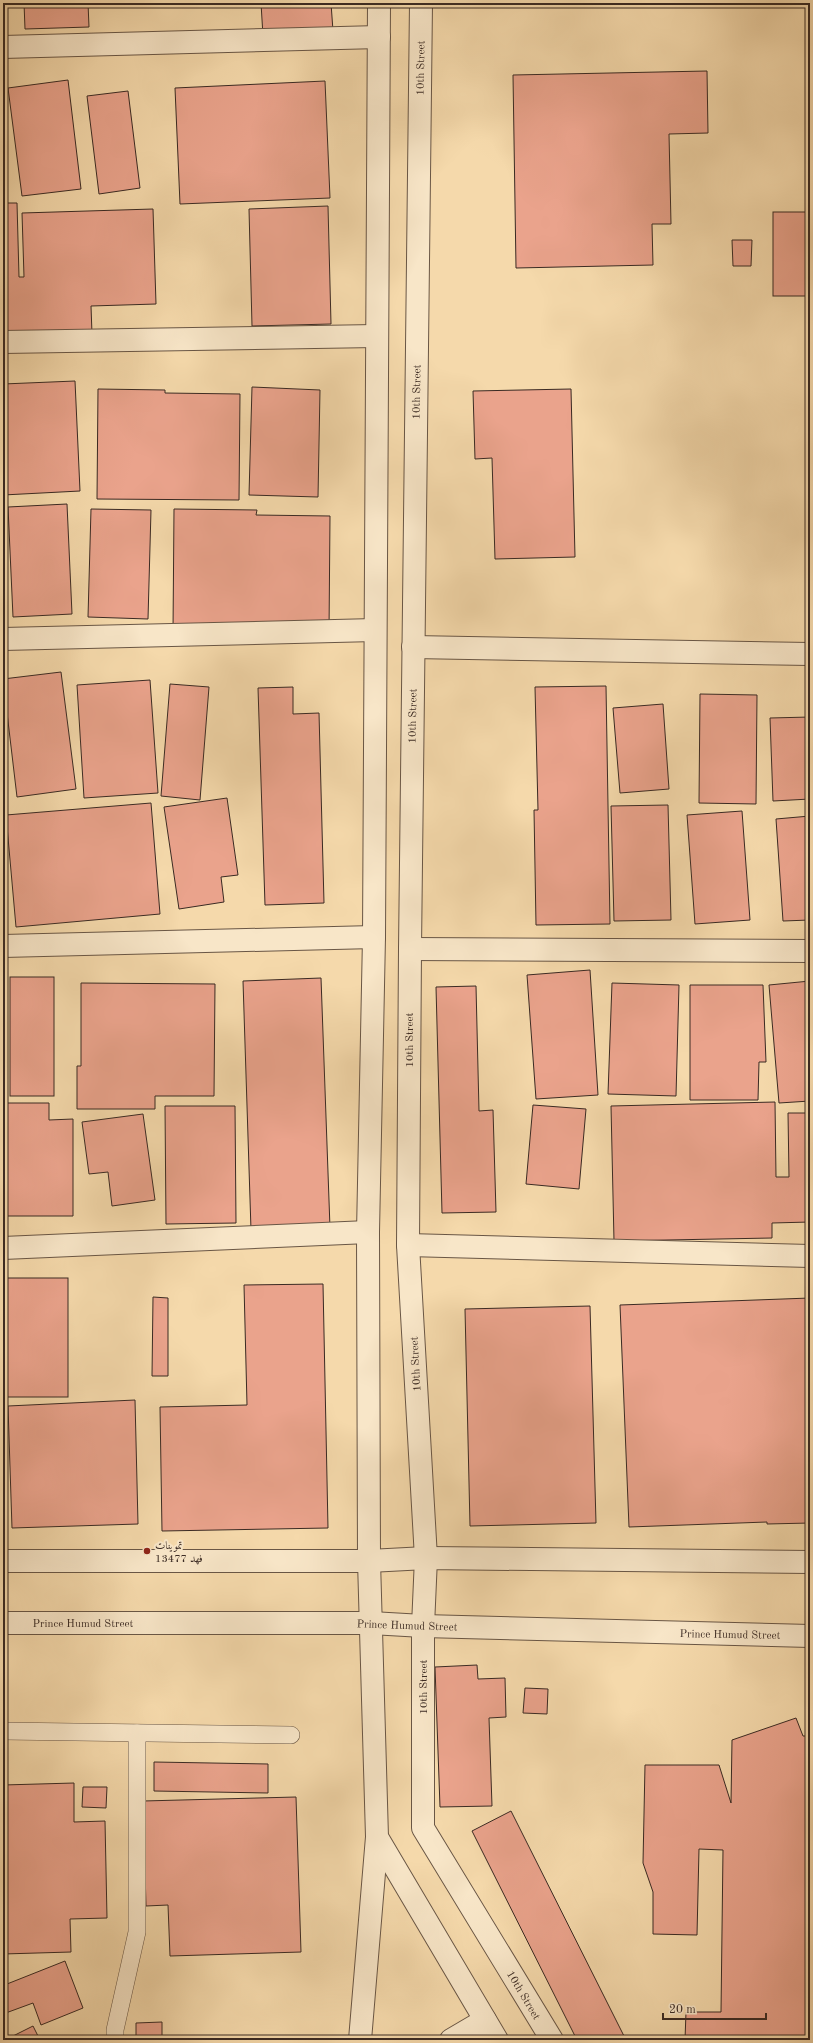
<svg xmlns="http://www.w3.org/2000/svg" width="813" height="2043" font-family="'Old Standard TT',Amiri,serif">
<rect width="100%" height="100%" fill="#f5d9ab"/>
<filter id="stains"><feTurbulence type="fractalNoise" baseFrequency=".005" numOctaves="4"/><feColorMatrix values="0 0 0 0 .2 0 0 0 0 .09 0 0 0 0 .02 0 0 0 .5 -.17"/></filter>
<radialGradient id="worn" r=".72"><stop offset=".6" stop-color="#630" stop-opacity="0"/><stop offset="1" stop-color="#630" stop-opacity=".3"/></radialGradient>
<!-- building -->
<g fill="#eaa38c" stroke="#3a2a23">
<polygon points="24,3 88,3 89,27 25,29"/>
<polygon points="261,3 331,3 333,31 263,36"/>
<polygon points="707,71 708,133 669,134 671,224 652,224 653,265 516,268 513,75"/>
<polygon points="68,80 81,189 22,196 8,88"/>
<polygon points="325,81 330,198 180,204 175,88"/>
<polygon points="128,91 140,188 99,194 87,96"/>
<rect x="3" y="174" width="4" height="21"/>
<polygon points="3,203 17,203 19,277 24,277 22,213 153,209 156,304 91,306 92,334 3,333"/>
<polygon points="328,206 331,324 252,326 249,209"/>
<rect x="773" y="212" width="37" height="84"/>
<polygon points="732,240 752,240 751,266 733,266"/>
<polygon points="75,381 80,491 3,495 3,384"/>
<polygon points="252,387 320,390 318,497 249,495"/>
<polygon points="98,389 165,390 165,393 240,394 239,500 97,499"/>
<polygon points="571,389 575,557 495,559 492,458 475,459 473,391"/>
<polygon points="67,504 72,614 13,617 8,507"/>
<polygon points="91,509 151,510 148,619 88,617"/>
<polygon points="174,509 257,510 256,515 330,516 329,632 173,631"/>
<polygon points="61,672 76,789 17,797 3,679"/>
<polygon points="150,680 158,793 84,798 77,685"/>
<polygon points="170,684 209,687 200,800 161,796"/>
<polygon points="606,686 610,924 536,925 534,810 538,810 535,687"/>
<polygon points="293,687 293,714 319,713 324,903 265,905 258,688"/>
<polygon points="700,694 757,695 756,804 699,803"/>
<polygon points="663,704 669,789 620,793 613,708"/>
<polygon points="810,717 810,799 773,801 770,718"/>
<polygon points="227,798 238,875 221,877 224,902 179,909 164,807"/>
<polygon points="151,803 160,914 16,927 6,815"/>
<polygon points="668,805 671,920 614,921 611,806"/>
<polygon points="742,811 750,920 695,924 687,815"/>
<polygon points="810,816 810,920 783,921 776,819"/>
<polygon points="590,970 598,1095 536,1099 527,975"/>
<rect x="10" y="977" width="44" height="119"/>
<polygon points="321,978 330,1228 251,1230 243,981"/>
<polygon points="810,981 810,1101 779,1103 769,985"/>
<polygon points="81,983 215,984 214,1096 155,1096 155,1109 77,1109 77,1066 81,1066"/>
<polygon points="612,983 679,985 676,1096 608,1094"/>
<polygon points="690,985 763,985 766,1062 759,1062 758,1100 690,1100"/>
<polygon points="476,986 479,1111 493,1110 496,1212 442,1213 436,987"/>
<polygon points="775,1102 776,1177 789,1177 788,1113 810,1113 810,1222 772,1223 772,1238 614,1241 611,1106"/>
<polygon points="4,1103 49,1103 49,1120 73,1119 73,1216 3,1216"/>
<polygon points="533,1105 586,1109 579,1189 526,1184"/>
<polygon points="165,1106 235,1106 236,1223 166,1224"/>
<polygon points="143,1114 155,1200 112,1206 108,1172 89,1174 82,1122"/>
<rect x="5" y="1278" width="63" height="119"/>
<polygon points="323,1284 328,1528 162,1531 160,1407 247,1405 244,1285"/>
<polygon points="153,1297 168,1298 168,1376 152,1376"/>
<polygon points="810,1298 810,1364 808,1364 810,1523 767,1524 767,1522 629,1527 620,1305"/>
<polygon points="590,1306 596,1523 470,1526 465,1309"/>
<polygon points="135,1400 138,1524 12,1528 8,1406"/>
<polygon points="477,1665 478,1679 505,1678 506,1717 489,1718 492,1806 440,1807 435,1667"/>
<polygon points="525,1688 548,1689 547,1714 523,1713"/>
<polygon points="796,1718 803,1736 810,1736 810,2040 685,2040 686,2012 721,2012 723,1850 699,1849 697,1935 653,1934 653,1892 643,1863 645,1765 719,1765 731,1803 732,1740"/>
<polygon points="154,1762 268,1764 268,1793 154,1791"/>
<polygon points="74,1783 74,1822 105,1821 107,1918 70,1919 71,1952 3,1954 3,1785"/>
<polygon points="83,1787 107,1787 106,1808 82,1807"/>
<polygon points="296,1797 301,1952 170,1956 168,1905 146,1906 143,1801"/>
<polygon points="511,1811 626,2040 577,2040 472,1831"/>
<polygon points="65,1961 83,2008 41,2025 33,2003 3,2014 3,1974 7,1984"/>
<polygon points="162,2022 162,2040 136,2040 136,2023"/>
<polygon points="33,2026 40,2040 5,2040"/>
</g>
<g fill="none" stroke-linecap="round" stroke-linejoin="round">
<!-- service casing -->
<g stroke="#695645" stroke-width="18">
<g id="service">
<polyline points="3,1731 291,1735"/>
<polyline points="115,2040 115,2030 137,1932 137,1733"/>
</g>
</g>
<!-- minor casing -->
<g stroke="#695645" stroke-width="24">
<g id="minor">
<polyline points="3,47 379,37"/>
<polyline points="3,342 376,336"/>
<polyline points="3,639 375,630"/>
<polyline points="413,647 810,654"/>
<polyline points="3,946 374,937"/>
<polyline points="410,949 810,951"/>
<polyline points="408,1245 810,1256"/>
<polyline points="3,1248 368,1232"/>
<polyline points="360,2040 377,1837"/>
<polyline points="451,2040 485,2020"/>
</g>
</g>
<!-- tertiary casing -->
<g stroke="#695645" stroke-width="24">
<g id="tertiary">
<polyline points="379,3 374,937 368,1232 369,1561 377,1837 497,2040"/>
<polyline points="421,3 410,949 408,1245 426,1558 423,1626 423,1828 552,2040"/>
<polyline points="3,1561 369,1561 426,1558 810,1562"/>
<polyline points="3,1623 371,1623 423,1626 810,1636"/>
</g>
</g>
<!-- service -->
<use href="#service" stroke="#f8e6c8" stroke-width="17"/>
<!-- minor -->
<use href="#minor" stroke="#f8e6c8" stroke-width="22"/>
<!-- tertiary -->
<use href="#tertiary" stroke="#f8e6c8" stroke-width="22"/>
</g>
<!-- markers -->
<circle fill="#8f2418" stroke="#f8e6c8" stroke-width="1.5" cx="147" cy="1551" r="4"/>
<g text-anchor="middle" stroke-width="4" stroke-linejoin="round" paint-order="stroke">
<!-- street labels -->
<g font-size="11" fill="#3a2a23" stroke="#f8e6c8">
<text transform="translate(420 68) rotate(-89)" y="4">10th Street</text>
<text transform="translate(416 392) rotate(-89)" y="4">10th Street</text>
<text transform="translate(412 716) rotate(-89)" y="4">10th Street</text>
<text transform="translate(409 1040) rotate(-90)" y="4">10th Street</text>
<text transform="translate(415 1364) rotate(-93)" y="4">10th Street</text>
<text x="83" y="1627">Prince Humud Street</text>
<text transform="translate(407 1625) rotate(2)" y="4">Prince Humud Street</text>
<text transform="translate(730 1634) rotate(1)" y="4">Prince Humud Street</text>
<text transform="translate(423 1687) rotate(-90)" y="4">10th Street</text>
<text transform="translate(524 1995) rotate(59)" y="4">10th Street</text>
</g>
<!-- poi labels -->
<g font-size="11" fill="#3a2a23" stroke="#f8e6c8" text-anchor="start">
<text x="155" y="1549">تموينات<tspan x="155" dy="13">فهد 13477</tspan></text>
</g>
</g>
<!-- margin -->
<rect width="813" height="2043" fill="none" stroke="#f5d9ab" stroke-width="16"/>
<rect x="4" y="4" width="805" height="2035" fill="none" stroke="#3a2a23" stroke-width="2"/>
<rect x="8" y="8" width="797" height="2027" fill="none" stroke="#3a2a23"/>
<!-- scale -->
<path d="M663 2013v6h103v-6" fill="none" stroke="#3a2a23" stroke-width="2"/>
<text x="669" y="2013" font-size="12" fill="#3a2a23" stroke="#f8e6c8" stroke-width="3" paint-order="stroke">20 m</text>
<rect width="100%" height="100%" filter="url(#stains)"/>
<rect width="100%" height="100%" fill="url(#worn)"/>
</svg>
